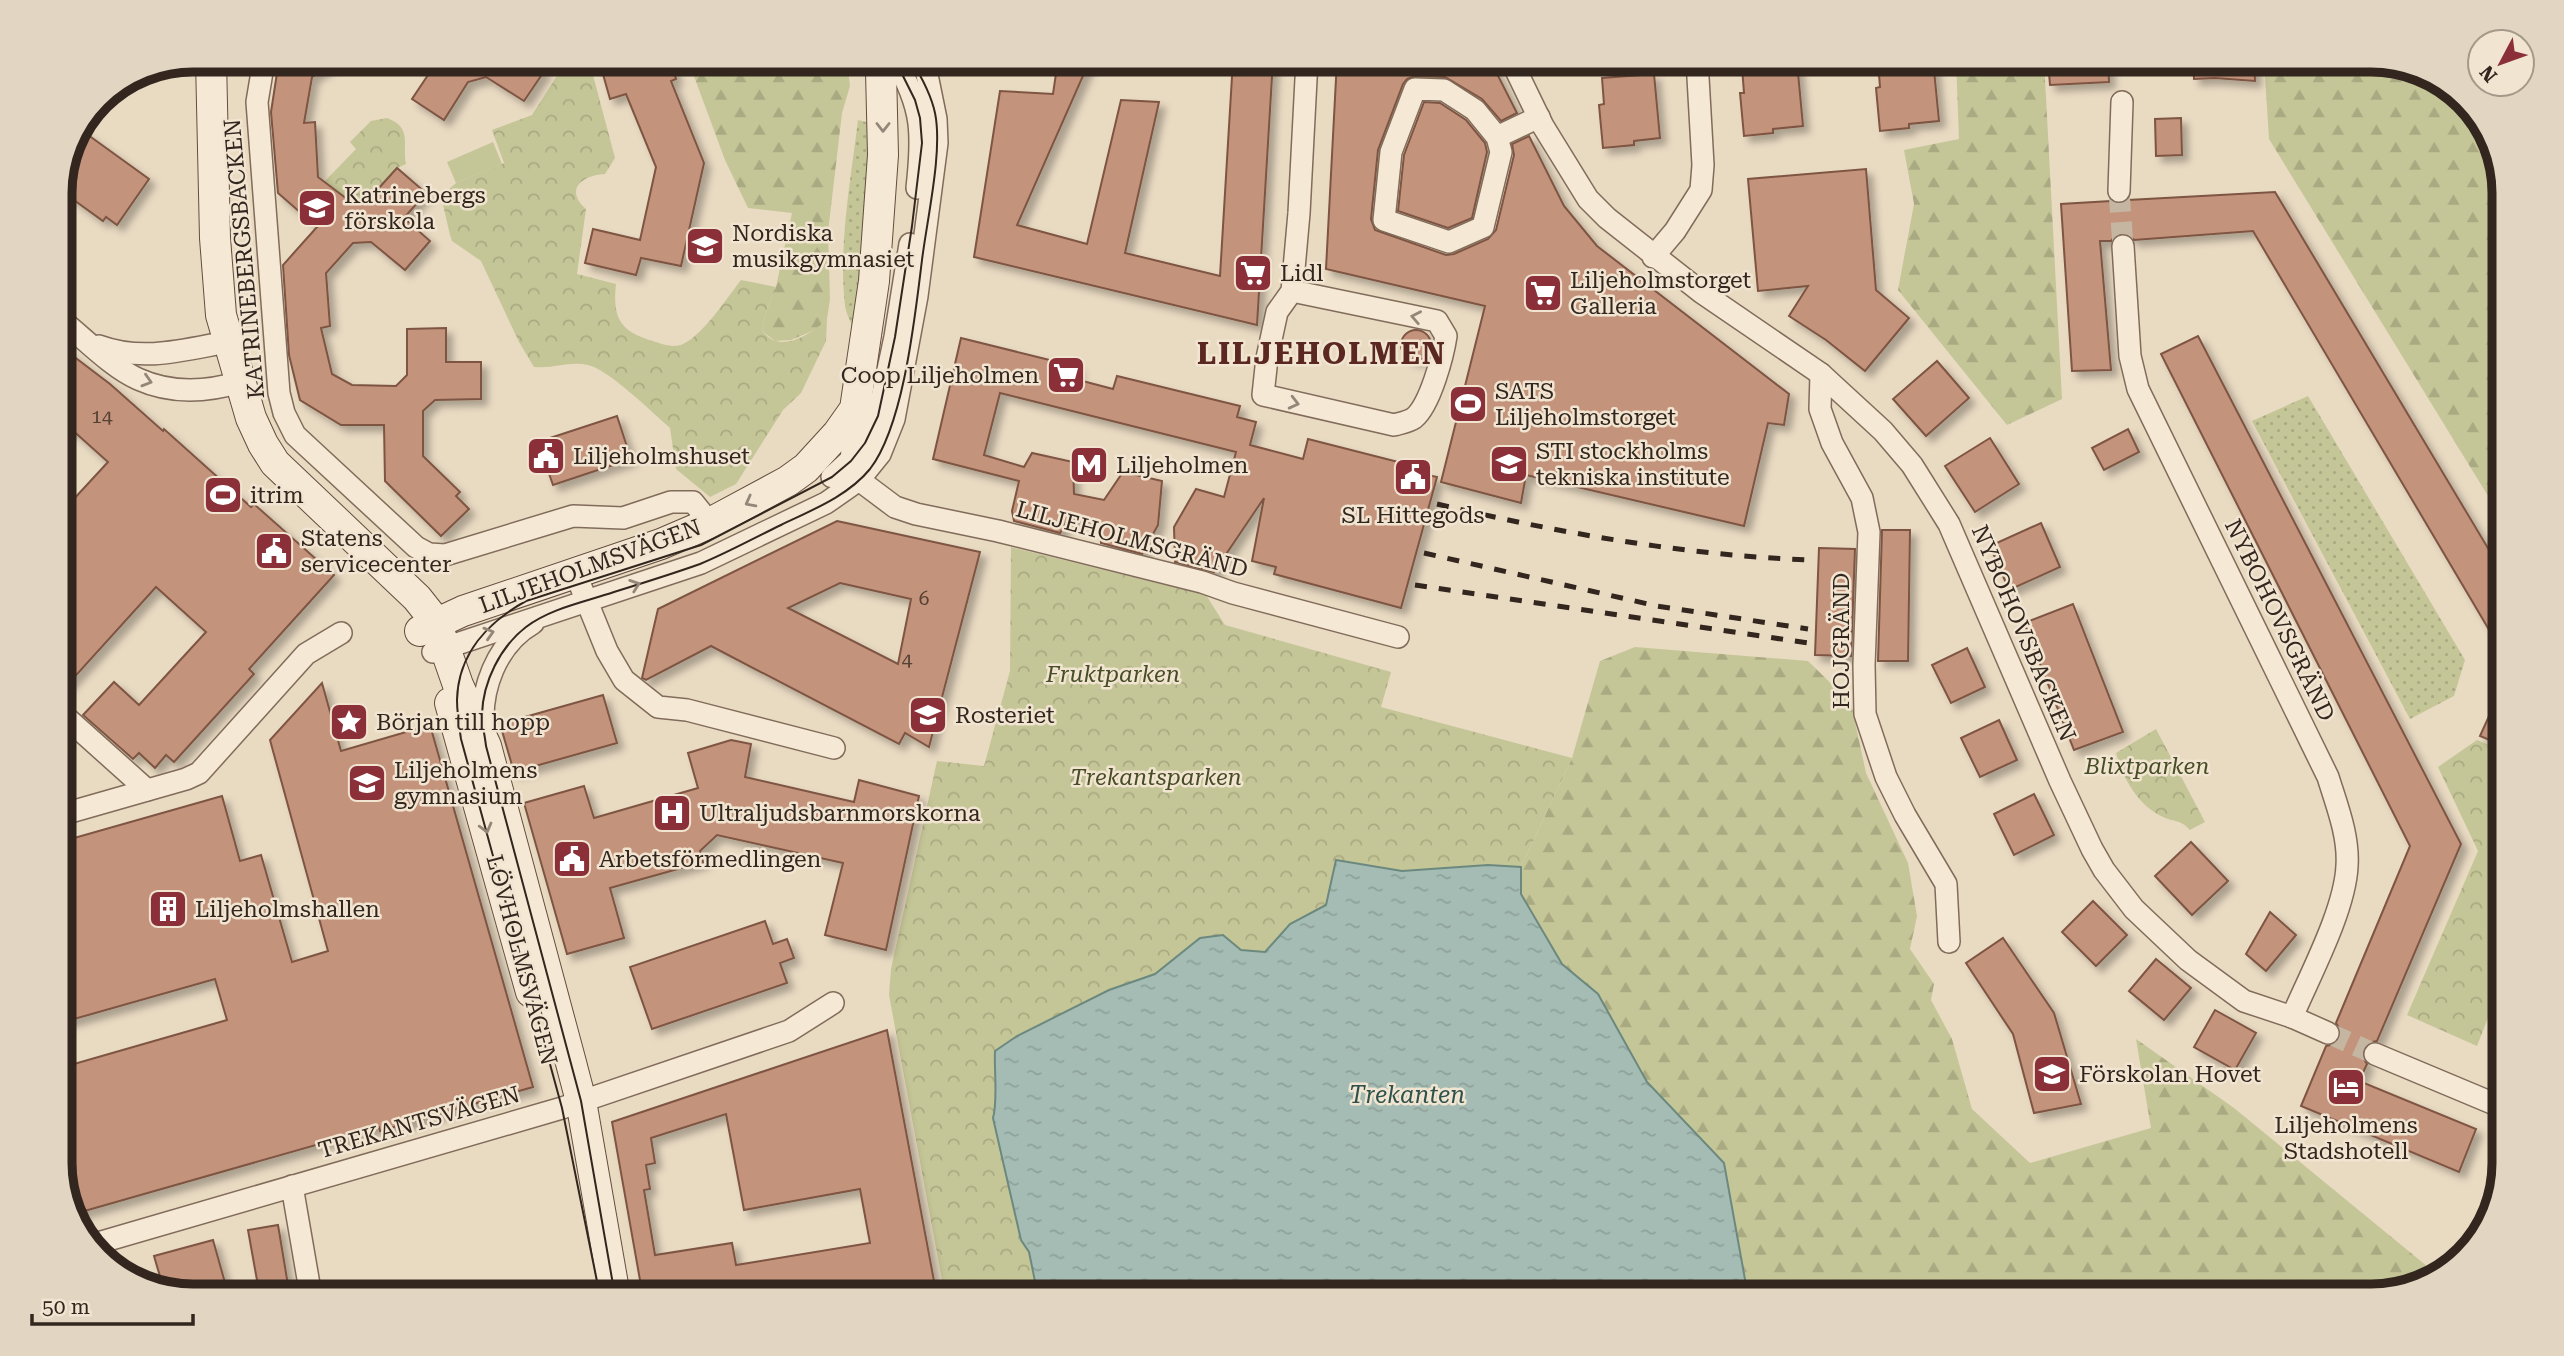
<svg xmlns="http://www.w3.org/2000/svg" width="2564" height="1356" font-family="'Roboto Serif',serif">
<defs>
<pattern id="grass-dots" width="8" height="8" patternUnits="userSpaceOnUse" patternTransform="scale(1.75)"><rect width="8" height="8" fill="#c5c697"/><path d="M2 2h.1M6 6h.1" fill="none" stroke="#aaaa82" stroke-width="1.8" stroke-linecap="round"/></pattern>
<pattern id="forest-firs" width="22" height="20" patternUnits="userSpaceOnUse" patternTransform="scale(1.75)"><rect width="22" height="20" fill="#c5c697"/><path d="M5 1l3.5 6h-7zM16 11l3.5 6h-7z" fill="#aaaa82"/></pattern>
<pattern id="park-crowns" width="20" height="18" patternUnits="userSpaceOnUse" patternTransform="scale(1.75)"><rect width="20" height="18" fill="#c5c697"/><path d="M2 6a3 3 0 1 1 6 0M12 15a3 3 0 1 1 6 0" fill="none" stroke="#aaaa82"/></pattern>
<pattern id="water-ripples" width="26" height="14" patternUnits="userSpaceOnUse" patternTransform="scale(1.75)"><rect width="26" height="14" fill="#a4bcb3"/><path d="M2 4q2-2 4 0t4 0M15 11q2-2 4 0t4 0" fill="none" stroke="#8ea19a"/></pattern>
<filter id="shadow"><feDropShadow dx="6" dy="6" stdDeviation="3.5" flood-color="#0004"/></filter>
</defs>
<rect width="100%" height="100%" fill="#e9dac2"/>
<!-- grass -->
<g fill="url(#grass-dots)">
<path d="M858,120L874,124L857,336C853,326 846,315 845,305C838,247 851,178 858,120Z"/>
<polygon points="2308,396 2465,660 2454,696 2410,719 2252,421"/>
</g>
<!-- forest -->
<g fill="url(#forest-firs)">
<polygon points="688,60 847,60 850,86 842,113 828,232 830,299 827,319 817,329 791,340 775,341 762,331 767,308 776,287 792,213 748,208 725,160"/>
<polygon points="1956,60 2044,60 2062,399 2007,425 1898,290 1914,204 1904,150 1959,139"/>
<polygon points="2264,60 2371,60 2430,73 2482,119 2504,185 2504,522 2269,139"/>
<polygon points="1635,647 1808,661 1851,703 1866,773 1908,863 1917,916 1910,949 1934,984 1931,1000 1952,1039 1972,1109 2030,1163 2151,1128 2136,1039 2234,1108 2439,1276 2371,1296 1748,1296 1724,1163 1647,1082 1598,994 1562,964 1521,894 1521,867 1572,758 1600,661"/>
</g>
<!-- park -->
<g fill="url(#park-crowns)">
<path d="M567,60H589L615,158L605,174C582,175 564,190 586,209L577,274L616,284C612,321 622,332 656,342C665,345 674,348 683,344C703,335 727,298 741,280L776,287L767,308L762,331C765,334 771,340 776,341C793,346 816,330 827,319L826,341L801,393L783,410L736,484L710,497L676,469L670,428C653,413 608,369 588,365C570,361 552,369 534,367L519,342L481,261L452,241L450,235L441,196L456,183L504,163L492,130L532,115Z"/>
<path d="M387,118C413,128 402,144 406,164L397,168L368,200L351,202L325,181L356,149L350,142L371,121Z"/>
<path d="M1011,547L1206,595L1225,625L1391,672L1381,707L1572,758L1521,867L1488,865L1402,871L1336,860L1326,905L1290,924L1265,952L1241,950L1223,935L1200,938L1155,974L1109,990L1017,1036L995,1051C994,1071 998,1101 993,1118L1021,1240L1029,1252L1038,1296H945L889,995L891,969L937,761L984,766L1010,671Z"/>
<path d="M2156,729L2205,822L2190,830C2179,818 2174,823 2161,816C2137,804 2123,778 2116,753Z"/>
<polygon points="2477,740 2504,751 2504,977 2477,1046 2407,1015 2478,851 2438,767"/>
</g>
<!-- pitch -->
<polygon fill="#c5c697" points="493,142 502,164 456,183 447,162"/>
<!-- water -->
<path fill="url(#water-ripples)" stroke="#6c897f" stroke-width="2" d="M1336,860L1402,871L1488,865L1521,867V894L1562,964L1598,994L1647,1082L1724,1163L1748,1296H1038L1029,1252L1021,1240L993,1118C998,1101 994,1071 995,1051L1017,1036L1109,990L1155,974L1200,938L1223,935L1241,950L1265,952L1290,924L1326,905Z"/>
<!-- building -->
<g fill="#c4937b" stroke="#7e5543" stroke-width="2" fill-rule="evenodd" filter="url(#shadow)">
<polygon points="279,60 337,60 312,77 304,123 315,122 318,177 351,202 368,200 397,168 426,193 404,218 430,241 405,270 371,242 353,243 326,273 330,326 321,328 332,374 352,385 396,386 407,375 407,329 446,328 446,362 481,362 481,399 435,400 423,411 423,456 460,492 456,496 469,509 441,536 385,481 384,425 341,425 300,400 289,355 283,265 317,227 278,193 271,112"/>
<polygon points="411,60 529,60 545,70 524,101 486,77 468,82 444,120 412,99 430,72"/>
<polygon points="599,60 670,60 676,79 671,81 704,163 681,266 641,258 636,275 585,263 593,229 640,240 656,167 626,94 610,99"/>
<polygon points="1058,60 1090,60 1017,225 1087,244 1121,100 1159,102 1125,253 1220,276 1233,60 1273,60 1257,325 974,257 1000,91 1053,94"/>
<polygon points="1337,60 1490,60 1517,113 1501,121 1482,99 1445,77 1415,76 1407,79 1403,84 1378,150 1371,219 1375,230 1446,255 1454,254 1488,239 1496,230 1514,155 1512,144 1529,136 1564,206 1597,246 1789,394 1784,425 1768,423 1744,526 1526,475 1521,503 1441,482 1485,306 1326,269"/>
<polygon points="1905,60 1933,60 1939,121 1909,124 1909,128 1880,131 1876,88 1880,87 1878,62"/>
<polygon points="2048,60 2108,60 2109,82 2050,85"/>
<polygon points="2193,60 2254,60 2255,81 2215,78 2194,79"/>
<polygon points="1797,62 1803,126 1773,129 1773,133 1744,136 1740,93 1744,93 1742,67"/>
<polygon points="1654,74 1660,138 1634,141 1634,145 1603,148 1599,105 1604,104 1602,78"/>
<polygon points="1424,102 1440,103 1466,120 1485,143 1487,152 1472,218 1448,228 1398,211 1404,155"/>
<polygon points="2181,118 2182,155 2156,156 2155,119"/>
<polygon points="84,132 149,179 117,225 106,217 103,221 60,190 60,185"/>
<polygon points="1866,169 1876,290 1909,318 1865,371 1826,340 1789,316 1808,286 1758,291 1748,179"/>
<polygon points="2275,192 2504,575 2504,655 2253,231 2134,240 2129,235 2121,233 2115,236 2111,241 2100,241 2111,370 2072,371 2061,204 2111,201 2119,204 2128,200"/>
<circle cx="1416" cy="345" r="15"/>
<polygon points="2198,336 2461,844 2377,1041 2368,1043 2363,1048 2362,1056 2367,1064 2359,1081 2476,1129 2459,1172 2301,1106 2326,1046 2335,1044 2340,1038 2341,1031 2336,1023 2410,846 2161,354"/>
<polygon points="961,338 1078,367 1075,379 1113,389 1117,376 1240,406 1237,417 1256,422 1250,445 1303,459 1308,439 1410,465 1409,471 1437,477 1401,608 1274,574 1276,567 1252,561 1264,498 1214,572 1175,562 1174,527 1196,489 1224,497 1236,452 1000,393 984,455 1024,467 1032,453 1073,462 1074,494 1104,500 1123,472 1162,481 1158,525 1142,554 1101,543 1100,524 1069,518 1060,533 1014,521 1012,511 1019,481 933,459"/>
<polygon points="60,346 110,384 163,431 164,429 251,507 254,504 334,575 249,669 254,674 174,762 166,755 155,768 139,753 133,759 83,715 114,682 139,705 206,632 156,587 60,693 60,514 108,462 70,428 60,440"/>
<polygon points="1937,361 1969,398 1926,436 1893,399"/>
<polygon points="617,416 631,459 553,485 538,442"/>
<polygon points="2128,429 2139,452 2104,470 2092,448"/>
<polygon points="1990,438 2019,484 1975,512 1945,466"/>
<path d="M837,521L980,552L929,747L905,733L899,744L711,646L646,680L642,678L658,609ZM840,583L911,599L898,664L788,608Z"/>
<polygon points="2041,523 2060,567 2009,590 1990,546"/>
<polygon points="1882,530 1910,530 1908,661 1878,661"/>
<polygon points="1819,548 1855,549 1851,656 1815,655"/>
<polygon points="2073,604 2123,732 2074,750 2024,623"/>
<polygon points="1967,648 1985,687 1951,703 1932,665"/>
<polygon points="322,683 341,751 430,725 533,1087 380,1131 379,1127 74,1214 60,1172 60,1068 227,1020 215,979 60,1023 60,842 222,796 240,861 261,855 292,962 328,951 270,740"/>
<polygon points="2504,683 2504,746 2480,736"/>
<polygon points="603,695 617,743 514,772 500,724"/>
<polygon points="1999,720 2017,760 1980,777 1961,738"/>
<polygon points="731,740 751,744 745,777 854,802 859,780 919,796 886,950 825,935 843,863 717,835 700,851 703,862 610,888 624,938 567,954 524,803 584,786 594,818 698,788 688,753"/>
<polygon points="2034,794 2054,835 2014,855 1994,814"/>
<polygon points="2191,842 2228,881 2192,915 2155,876"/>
<polygon points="2093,901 2127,935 2096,966 2062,932"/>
<polygon points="2270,912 2296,935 2266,971 2246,954"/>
<polygon points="765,921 773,944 787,939 794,958 780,963 787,983 652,1029 630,967"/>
<polygon points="2003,938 2054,1013 2081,1104 2034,1113 2013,1034 1966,963"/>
<polygon points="2156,959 2191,988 2164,1020 2129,991"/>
<polygon points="2215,1010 2256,1033 2235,1070 2194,1047"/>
<path d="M887,1030L937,1297H643L612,1122ZM726,1114L744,1210L860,1189L870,1243L736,1265L732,1243L655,1255L644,1190L650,1189L646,1165L655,1163L651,1138Z"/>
<polygon points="278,1225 290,1297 260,1297 248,1230"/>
<polygon points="213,1240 229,1297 193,1297 164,1290 154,1256"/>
</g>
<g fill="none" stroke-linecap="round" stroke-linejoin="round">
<!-- street-tunnel -->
<g stroke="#c4b6a1" stroke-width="21" stroke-dasharray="21 10" stroke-linecap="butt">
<polyline points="2119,191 2123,246"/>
<polyline points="2328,1033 2375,1054"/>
</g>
<!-- street casing -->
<g stroke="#816c5b" stroke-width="24">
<g id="street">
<polyline points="264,60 257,102 279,393 284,413 295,435 416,547 429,554 445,555 573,516 623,518 671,502 693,502 710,523"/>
<path d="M895,60C923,108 923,134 917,188"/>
<polyline points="1511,60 1543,126 1588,199 1607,218 1701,292 1821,374 1883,431 1912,465 1949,524 2060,781 2092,849 2104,870 2134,909 2188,960 2244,1001 2292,1017 2328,1033"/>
<polyline points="1497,137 1475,110 1444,90 1415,89 1391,152 1384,220 1449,242 1483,227 1501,152 1497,137 1539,117"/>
<polyline points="2119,191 2122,102"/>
<path d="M2123,246L2130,356L2138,389L2328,777C2337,806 2349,836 2347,866C2345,910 2310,975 2292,1017"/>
<polyline points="1653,257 1675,231 1701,190 1703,165 1697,60"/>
<path d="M1292,291L1437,321L1446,336C1443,356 1430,405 1414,418C1408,422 1401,423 1394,425L1263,395L1267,358L1277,312L1292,291L1299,213L1307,60"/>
<path d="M60,319C83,337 111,367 138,379C171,394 207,392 240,382"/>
<path d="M99,346C143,362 183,350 227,342"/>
<polyline points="1821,374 1820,409 1832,443 1862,498 1869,532 1864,665 1865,714 1886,777 1905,815 1946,884 1949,942"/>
<polyline points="855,412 851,461 859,480 895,507 916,514 998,531 1202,582 1233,593 1398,637"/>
<polyline points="832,477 857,454 878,416 895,337 910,244"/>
<polyline points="581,587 607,651 624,680 658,707 687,710 834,748"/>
<polyline points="433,652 701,563 826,503 859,480 880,454 894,419 917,296 937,143 936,119 924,60"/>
<polyline points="60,712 147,790"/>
<path d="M484,731C479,691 496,644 533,623"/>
<polyline points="60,815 186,779 199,773 306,654 341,633"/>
<polyline points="2375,1054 2504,1108"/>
<polyline points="292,1186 311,1296"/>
<polyline points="91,1245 562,1108 789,1031 833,1003"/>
</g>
</g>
<!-- secondary casing -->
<g stroke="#634d3e" stroke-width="32">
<g id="secondary">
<polyline points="211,60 215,238 221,315 251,418 263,444 275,463 417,598 436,622 458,685 486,746 570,1059 581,1101 615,1296"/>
<polyline points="420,631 463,611 661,544 710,523 788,481 806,468 838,433 855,409 874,281 883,155 881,71 884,60"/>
<polyline points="450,703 531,992"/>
</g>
</g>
<!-- street -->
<use href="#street" stroke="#f5e8d4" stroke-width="21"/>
<!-- secondary -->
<use href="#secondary" stroke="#f5e8d4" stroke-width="30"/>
<!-- tram -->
<g stroke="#32261e" stroke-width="2">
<path d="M600,1296L562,1108L461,739C459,726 457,713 457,700C458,654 488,622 526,601L701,545L832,477L851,461L865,443L878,416L895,337L912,226L922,143L920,118L915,100L895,60"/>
<path d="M615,1296L581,1101L486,746C485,736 482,725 482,714C483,682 500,647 526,627C551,608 585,602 614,592C643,583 672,574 700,564C727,553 754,538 781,525C812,510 848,496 870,469C904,425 915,316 922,260C927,219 943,151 935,113C931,94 921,76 911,60"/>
</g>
<!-- rail -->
<g stroke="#32261e" stroke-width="5" stroke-dasharray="12 12" stroke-linecap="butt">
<path d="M1437,504C1560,533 1683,555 1809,560"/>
<polyline points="1424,553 1657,606 1808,629"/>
<polyline points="1415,585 1808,643"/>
</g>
</g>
<!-- one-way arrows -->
<defs><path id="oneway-chevron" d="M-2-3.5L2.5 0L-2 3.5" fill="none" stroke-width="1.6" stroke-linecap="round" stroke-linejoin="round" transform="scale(1.75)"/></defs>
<g stroke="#948779">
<use href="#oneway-chevron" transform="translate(883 127) rotate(90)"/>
<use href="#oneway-chevron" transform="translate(1416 317) rotate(-169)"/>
<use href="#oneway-chevron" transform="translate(147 381) rotate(17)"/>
<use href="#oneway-chevron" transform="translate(1294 403) rotate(14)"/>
<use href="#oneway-chevron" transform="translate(750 502) rotate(152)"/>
<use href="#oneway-chevron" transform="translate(635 585) rotate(-19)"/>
<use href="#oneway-chevron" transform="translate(489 633) rotate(-17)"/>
<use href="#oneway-chevron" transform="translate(486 828) rotate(75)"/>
</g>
<!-- icons -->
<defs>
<g id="school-square" transform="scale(2.0125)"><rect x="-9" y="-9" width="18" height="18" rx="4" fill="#8b3039" stroke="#f1e5d1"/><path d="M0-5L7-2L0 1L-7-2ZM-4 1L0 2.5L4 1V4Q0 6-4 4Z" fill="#fff"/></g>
<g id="supermarket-square" transform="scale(2.0125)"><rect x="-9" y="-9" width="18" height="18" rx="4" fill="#8b3039" stroke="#f1e5d1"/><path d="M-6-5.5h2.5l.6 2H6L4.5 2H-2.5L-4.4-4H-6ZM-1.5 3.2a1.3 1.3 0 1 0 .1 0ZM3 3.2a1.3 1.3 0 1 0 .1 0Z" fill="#fff"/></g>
<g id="stadium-square" transform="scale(2.0125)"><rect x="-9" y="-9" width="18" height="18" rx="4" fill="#8b3039" stroke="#f1e5d1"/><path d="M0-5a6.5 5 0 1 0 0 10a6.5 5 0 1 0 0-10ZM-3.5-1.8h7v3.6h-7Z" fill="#fff"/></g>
<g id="civic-square" transform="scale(2.0125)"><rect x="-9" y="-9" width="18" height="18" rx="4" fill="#8b3039" stroke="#f1e5d1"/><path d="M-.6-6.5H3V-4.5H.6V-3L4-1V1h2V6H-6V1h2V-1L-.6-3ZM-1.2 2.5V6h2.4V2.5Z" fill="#fff"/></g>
<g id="university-square" transform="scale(2.0125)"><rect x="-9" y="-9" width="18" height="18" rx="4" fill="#8b3039" stroke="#f1e5d1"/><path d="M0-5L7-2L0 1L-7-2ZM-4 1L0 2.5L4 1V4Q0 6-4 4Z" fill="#fff"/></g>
<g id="metro-square" transform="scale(2.0125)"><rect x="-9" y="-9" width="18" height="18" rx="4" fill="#8b3039" stroke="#f1e5d1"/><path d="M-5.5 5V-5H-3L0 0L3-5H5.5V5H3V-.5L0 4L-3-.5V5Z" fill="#fff"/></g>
<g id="sight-square" transform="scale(2.0125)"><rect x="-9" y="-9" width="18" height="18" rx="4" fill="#8b3039" stroke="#f1e5d1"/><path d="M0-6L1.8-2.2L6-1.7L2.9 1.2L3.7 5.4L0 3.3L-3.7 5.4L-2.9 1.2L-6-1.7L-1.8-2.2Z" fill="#fff"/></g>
<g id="hospital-square" transform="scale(2.0125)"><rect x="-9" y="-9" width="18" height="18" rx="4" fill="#8b3039" stroke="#f1e5d1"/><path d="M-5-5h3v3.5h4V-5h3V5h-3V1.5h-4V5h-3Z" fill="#fff"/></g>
<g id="building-square" transform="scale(2.0125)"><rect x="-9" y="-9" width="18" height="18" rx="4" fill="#8b3039" stroke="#f1e5d1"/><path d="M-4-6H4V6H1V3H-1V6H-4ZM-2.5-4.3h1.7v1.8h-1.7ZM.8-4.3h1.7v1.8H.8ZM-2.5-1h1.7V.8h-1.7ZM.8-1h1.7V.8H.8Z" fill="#fff"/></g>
<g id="hotel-square" transform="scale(2.0125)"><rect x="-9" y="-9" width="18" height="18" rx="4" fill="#8b3039" stroke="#f1e5d1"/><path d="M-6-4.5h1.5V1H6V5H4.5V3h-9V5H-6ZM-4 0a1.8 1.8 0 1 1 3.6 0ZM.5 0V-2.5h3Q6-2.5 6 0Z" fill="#fff"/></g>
</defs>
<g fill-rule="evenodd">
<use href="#school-square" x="317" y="208"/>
<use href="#school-square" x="705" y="246"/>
<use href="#supermarket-square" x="1253" y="273"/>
<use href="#supermarket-square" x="1543" y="293"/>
<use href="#supermarket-square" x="1066" y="375"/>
<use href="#stadium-square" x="1468" y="404"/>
<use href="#civic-square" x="546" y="456"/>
<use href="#university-square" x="1509" y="464"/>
<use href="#metro-square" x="1089" y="465"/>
<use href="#civic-square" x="1413" y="477"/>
<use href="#stadium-square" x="223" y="495"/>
<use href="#civic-square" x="274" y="551"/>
<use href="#school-square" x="928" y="715"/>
<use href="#sight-square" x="349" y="722"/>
<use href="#school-square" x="367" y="783"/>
<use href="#hospital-square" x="672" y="813"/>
<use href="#civic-square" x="572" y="859"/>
<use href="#building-square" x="168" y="909"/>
<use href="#school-square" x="2052" y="1074"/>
<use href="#hotel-square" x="2346" y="1087"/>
</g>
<g text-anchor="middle" stroke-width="5" stroke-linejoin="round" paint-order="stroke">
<!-- number labels -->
<g font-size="19" fill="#564135">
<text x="102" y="423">14</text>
<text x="924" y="605">6</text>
<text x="907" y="666">4</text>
</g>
<!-- poi labels -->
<g font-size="23" fill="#32261e" stroke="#f1e5d1" text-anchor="start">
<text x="344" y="203">Katrinebergs<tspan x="344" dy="26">förskola</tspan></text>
<text x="732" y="241">Nordiska<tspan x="732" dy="26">musikgymnasiet</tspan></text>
<text x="1280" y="281">Lidl</text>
<text x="1570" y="288">Liljeholmstorget<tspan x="1570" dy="26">Galleria</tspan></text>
<text x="1039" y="383" text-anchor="end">Coop Liljeholmen</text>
<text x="1495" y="399">SATS<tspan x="1495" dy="26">Liljeholmstorget</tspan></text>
<text x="1536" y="459">STI stockholms<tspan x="1536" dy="26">tekniska institute</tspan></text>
<text x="573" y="464">Liljeholmshuset</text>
<text x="1116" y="473">Liljeholmen</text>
<text x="250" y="503">itrim</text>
<text x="1413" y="523" text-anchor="middle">SL Hittegods</text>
<text x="301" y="546">Statens<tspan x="301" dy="26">servicecenter</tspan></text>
<text x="955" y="723">Rosteriet</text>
<text x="376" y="730">Början till hopp</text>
<text x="394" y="778">Liljeholmens<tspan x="394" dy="26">gymnasium</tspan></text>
<text x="699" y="821">Ultraljudsbarnmorskorna</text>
<text x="599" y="867">Arbetsförmedlingen</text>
<text x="195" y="917">Liljeholmshallen</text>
<text x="2079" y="1082">Förskolan Hovet</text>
<text x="2346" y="1133" text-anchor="middle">Liljeholmens<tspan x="2346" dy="26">Stadshotell</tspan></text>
</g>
<!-- street labels -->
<g font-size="23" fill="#32261e" stroke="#f1e5d1">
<text transform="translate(244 259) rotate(-95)" y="8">KATRINEBERGSBACKEN</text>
<text transform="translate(1132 539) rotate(15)" y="8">LILJEHOLMSGRÄND</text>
<text transform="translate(590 566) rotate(-20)" y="8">LILJEHOLMSVÄGEN</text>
<text transform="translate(2280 620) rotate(64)" y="8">NYBOHOVSGRÄND</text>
<text transform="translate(2024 633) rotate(67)" y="8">NYBOHOVSBACKEN</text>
<text transform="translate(1841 641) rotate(-90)" y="8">HOJGRÄND</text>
<text transform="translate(522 960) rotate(75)" y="8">LÖVHOLMSVÄGEN</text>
<text transform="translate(419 1122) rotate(-16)" y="8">TREKANTSVÄGEN</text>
</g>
<!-- park labels -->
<g font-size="23" font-style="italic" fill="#474d26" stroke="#f1e5d1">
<text x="1113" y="682">Fruktparken</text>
<text x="2147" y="774">Blixtparken</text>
<text x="1156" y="785">Trekantsparken</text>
</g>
<!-- water labels -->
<g font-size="24" font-style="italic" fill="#2e514c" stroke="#f1e5d1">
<text x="1407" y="1103">Trekanten</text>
</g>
<!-- district labels -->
<g font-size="30" font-weight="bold" letter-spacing="2" fill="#5b2821" stroke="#f1e5d1">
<text x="1322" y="364">LILJEHOLMEN</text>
</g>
</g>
<!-- crop -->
<path d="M0 0H2564V1356H0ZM193 72H2371A121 121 0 0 1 2492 193V1163A121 121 0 0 1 2371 1284H193A121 121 0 0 1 72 1163V193A121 121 0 0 1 193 72Z" fill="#e2d6c3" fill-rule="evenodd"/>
<path fill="none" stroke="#32261e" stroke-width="9" d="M193 72H2371A121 121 0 0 1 2492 193V1163A121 121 0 0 1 2371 1284H193A121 121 0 0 1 72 1163V193A121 121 0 0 1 193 72Z"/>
<!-- north arrow -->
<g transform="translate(2501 63) rotate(229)"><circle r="33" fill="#f1e5d1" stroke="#a59989" stroke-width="2"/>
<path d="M0-5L12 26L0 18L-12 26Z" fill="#8b3039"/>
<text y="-10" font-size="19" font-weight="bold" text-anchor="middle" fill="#32261e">N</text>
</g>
<!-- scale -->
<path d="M32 1314v10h161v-10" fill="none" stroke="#32261e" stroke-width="3.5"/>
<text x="42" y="1314" font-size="21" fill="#32261e" stroke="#f1e5d1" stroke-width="5" paint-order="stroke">50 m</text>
</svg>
